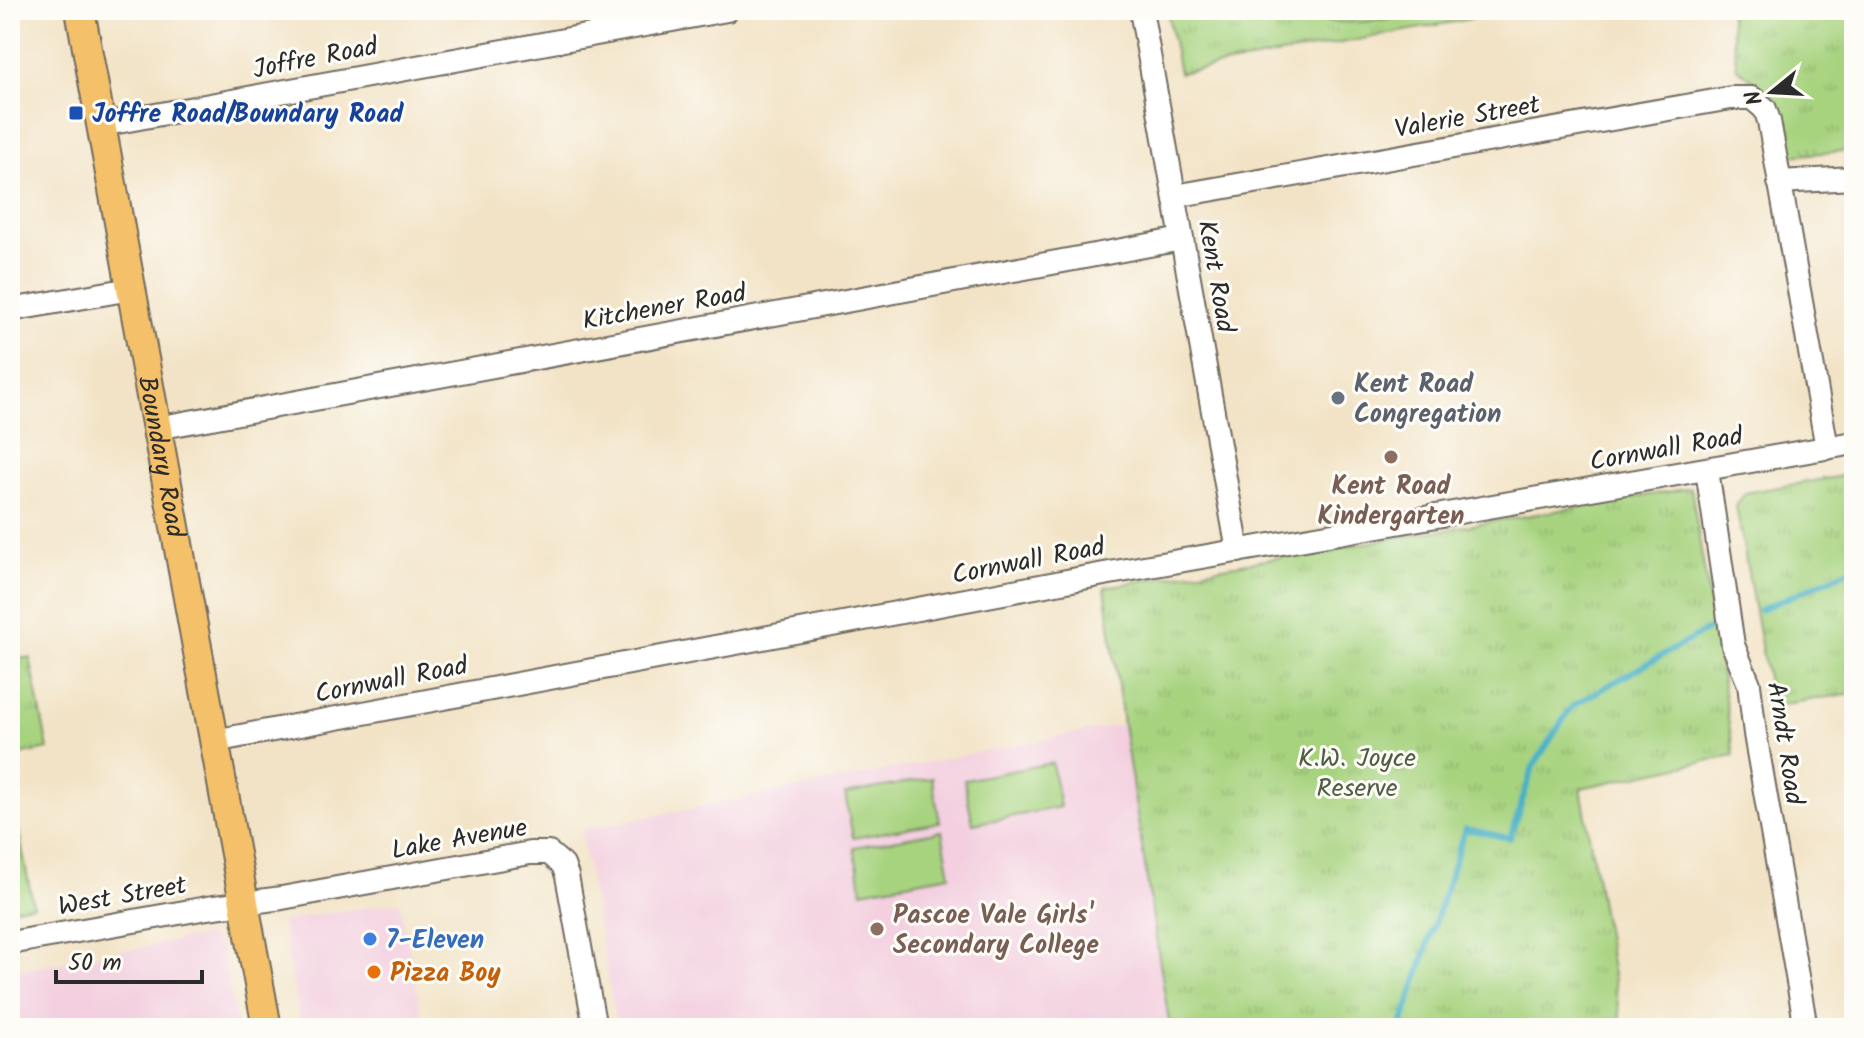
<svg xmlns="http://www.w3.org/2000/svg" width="1864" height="1038" font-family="Kalam,sans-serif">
<defs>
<pattern id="park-tufts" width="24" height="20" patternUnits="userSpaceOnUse" patternTransform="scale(2)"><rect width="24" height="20" fill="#a7d37f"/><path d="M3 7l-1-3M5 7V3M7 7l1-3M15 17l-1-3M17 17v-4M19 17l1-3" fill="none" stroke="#90b56e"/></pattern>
</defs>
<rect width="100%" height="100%" fill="#fdfcf7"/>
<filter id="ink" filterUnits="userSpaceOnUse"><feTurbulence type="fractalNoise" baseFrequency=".0125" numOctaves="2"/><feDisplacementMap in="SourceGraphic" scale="16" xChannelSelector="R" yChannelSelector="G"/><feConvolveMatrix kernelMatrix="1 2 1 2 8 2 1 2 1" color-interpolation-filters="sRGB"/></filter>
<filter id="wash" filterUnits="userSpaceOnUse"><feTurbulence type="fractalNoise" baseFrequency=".006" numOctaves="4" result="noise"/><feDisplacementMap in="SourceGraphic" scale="32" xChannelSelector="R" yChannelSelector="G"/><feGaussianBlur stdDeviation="1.8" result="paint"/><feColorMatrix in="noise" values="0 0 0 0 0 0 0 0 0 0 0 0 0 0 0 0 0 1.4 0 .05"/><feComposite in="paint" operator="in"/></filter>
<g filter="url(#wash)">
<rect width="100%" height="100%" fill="#f2e3c6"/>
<!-- built -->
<g fill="#f3cfdf">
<polygon points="1123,724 1170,1028 617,1028 581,830"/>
<polygon points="400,902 424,1028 301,1028 282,921"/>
<polygon points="207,935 221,947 237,1028 10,1028 10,972"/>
</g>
<!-- park -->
<g fill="url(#park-tufts)" stroke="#697f55" stroke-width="2">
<polygon points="1167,10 1518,10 1179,73"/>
<polygon points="1729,10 1854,10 1854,150 1789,156 1774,97 1737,68"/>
<polygon points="1854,474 1854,693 1772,706 1736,506 1745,493"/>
<polygon points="1691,488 1734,755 1581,788 1622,1028 1170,1028 1123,724 1105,587"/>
<polygon points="10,658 30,658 48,749 10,757"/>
<polygon points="10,787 33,905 10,909"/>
</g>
<!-- garden -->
<g fill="#a7d37f" stroke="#697f55" stroke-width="2">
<path d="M1268,10H1424C1375,27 1317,26 1268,10Z"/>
<polygon points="1052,763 1060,807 973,824 964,780"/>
<polygon points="932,778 940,822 853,838 845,794"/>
<polygon points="942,831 950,875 862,891 854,847"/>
</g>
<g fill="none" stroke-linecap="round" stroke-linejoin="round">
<!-- stream -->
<g stroke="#46b0c5" stroke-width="6">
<polyline points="1760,610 1854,568"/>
<polyline points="1401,1028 1465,829 1510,838 1533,767 1572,706 1709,629"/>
</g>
</g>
</g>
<g filter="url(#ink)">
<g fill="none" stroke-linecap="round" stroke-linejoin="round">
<!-- minor casing -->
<g stroke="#716b61" stroke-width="26">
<g id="minor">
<polyline points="1141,10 1238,551"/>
<polyline points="101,125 727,10"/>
<polyline points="1779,182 1854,178"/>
<polyline points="1175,196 1731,98 1752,98 1765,109 1769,121 1827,448"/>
<polyline points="10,310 131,289"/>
<polyline points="157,428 1182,239"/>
<polyline points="1707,470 1733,645 1749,684 1755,734 1806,1028"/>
<polyline points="214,741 1104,574 1854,443"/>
<polyline points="10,943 207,908 282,898 530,853 549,853 563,865 567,876 595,1028"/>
</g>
</g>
<!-- major casing -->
<g stroke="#716b61" stroke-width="32">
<g id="major">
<path id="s1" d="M80,10L267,1028"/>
</g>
</g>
<!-- minor -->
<use href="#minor" stroke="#fff" stroke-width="22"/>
<!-- major -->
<use href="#major" stroke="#f4c16a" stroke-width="28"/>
</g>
</g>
<!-- markers -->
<rect fill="#1a4fb4" stroke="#fdfcf7" stroke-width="3" x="68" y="105" width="16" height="16" rx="4"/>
<circle fill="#6b7280" stroke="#fdfcf7" stroke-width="3" cx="1338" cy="398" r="8"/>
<g fill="#8d6e63" stroke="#fdfcf7" stroke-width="3">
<circle cx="1391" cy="457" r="8"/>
<circle cx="877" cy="929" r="8"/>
</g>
<circle fill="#3f7fe0" stroke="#fdfcf7" stroke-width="3" cx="370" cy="939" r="8"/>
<circle fill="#e8710a" stroke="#fdfcf7" stroke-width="3" cx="374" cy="972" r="8"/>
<g text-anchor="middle" stroke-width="6" stroke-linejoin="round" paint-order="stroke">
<!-- street labels -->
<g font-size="26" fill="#2b2b2b" stroke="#fdfcf7">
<text transform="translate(315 57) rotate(-11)" y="9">Joffre Road</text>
<text transform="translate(1467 116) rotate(-10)" y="9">Valerie Street</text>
<text transform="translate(1217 276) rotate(80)" y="9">Kent Road</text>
<text transform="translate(664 306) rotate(-10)" y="9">Kitchener Road</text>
<text transform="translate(1666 448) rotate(-10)" y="9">Cornwall Road</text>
<text dy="9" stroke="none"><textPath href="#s1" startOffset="454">Boundary Road</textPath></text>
<text transform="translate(1028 560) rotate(-11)" y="9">Cornwall Road</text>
<text transform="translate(391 679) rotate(-11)" y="9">Cornwall Road</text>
<text transform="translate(1786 743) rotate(81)" y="9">Arndt Road</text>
<text transform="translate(459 838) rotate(-10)" y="9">Lake Avenue</text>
<text transform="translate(122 895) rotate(-10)" y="9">West Street</text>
</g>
<!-- transit labels -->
<g font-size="26" font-weight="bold" fill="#164399" stroke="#fdfcf7" text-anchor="start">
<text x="92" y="122">Joffre Road/Boundary Road</text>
</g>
<!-- worship labels -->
<g font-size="26" font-weight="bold" fill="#5b616d" stroke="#fdfcf7" text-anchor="start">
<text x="1354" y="392">Kent Road<tspan x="1354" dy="30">Congregation</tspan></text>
</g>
<!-- education labels -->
<g font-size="26" font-weight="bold" fill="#785e54" stroke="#fdfcf7">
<text x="1391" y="494">Kent Road<tspan x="1391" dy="30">Kindergarten</tspan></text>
<text x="893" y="923" text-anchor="start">Pascoe Vale Girls'<tspan x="893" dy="30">Secondary College</tspan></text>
</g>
<!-- park labels -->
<g font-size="26" fill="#505d44" stroke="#fdfcf7">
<text x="1357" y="766">K.W. Joyce<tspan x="1357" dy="30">Reserve</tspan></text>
</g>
<!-- shop labels -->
<g font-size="26" font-weight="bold" fill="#366cbe" stroke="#fdfcf7" text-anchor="start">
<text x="386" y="948">7-Eleven</text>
</g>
<!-- food labels -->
<g font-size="26" font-weight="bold" fill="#c56008" stroke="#fdfcf7" text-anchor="start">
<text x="390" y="981">Pizza Boy</text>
</g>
</g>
<!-- margin -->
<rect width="1864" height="1038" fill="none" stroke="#fdfcf7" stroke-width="40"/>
<!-- north arrow -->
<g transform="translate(1772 92) rotate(252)" stroke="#fdfcf7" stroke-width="6" paint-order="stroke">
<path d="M0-6L14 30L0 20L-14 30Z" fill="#2b2b2b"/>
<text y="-12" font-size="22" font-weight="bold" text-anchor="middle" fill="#2b2b2b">N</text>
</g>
<!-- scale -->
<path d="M56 970v12h146v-12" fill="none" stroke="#2b2b2b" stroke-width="4"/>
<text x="68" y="970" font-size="24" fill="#2b2b2b" stroke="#fdfcf7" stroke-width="6" paint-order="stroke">50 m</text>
</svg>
